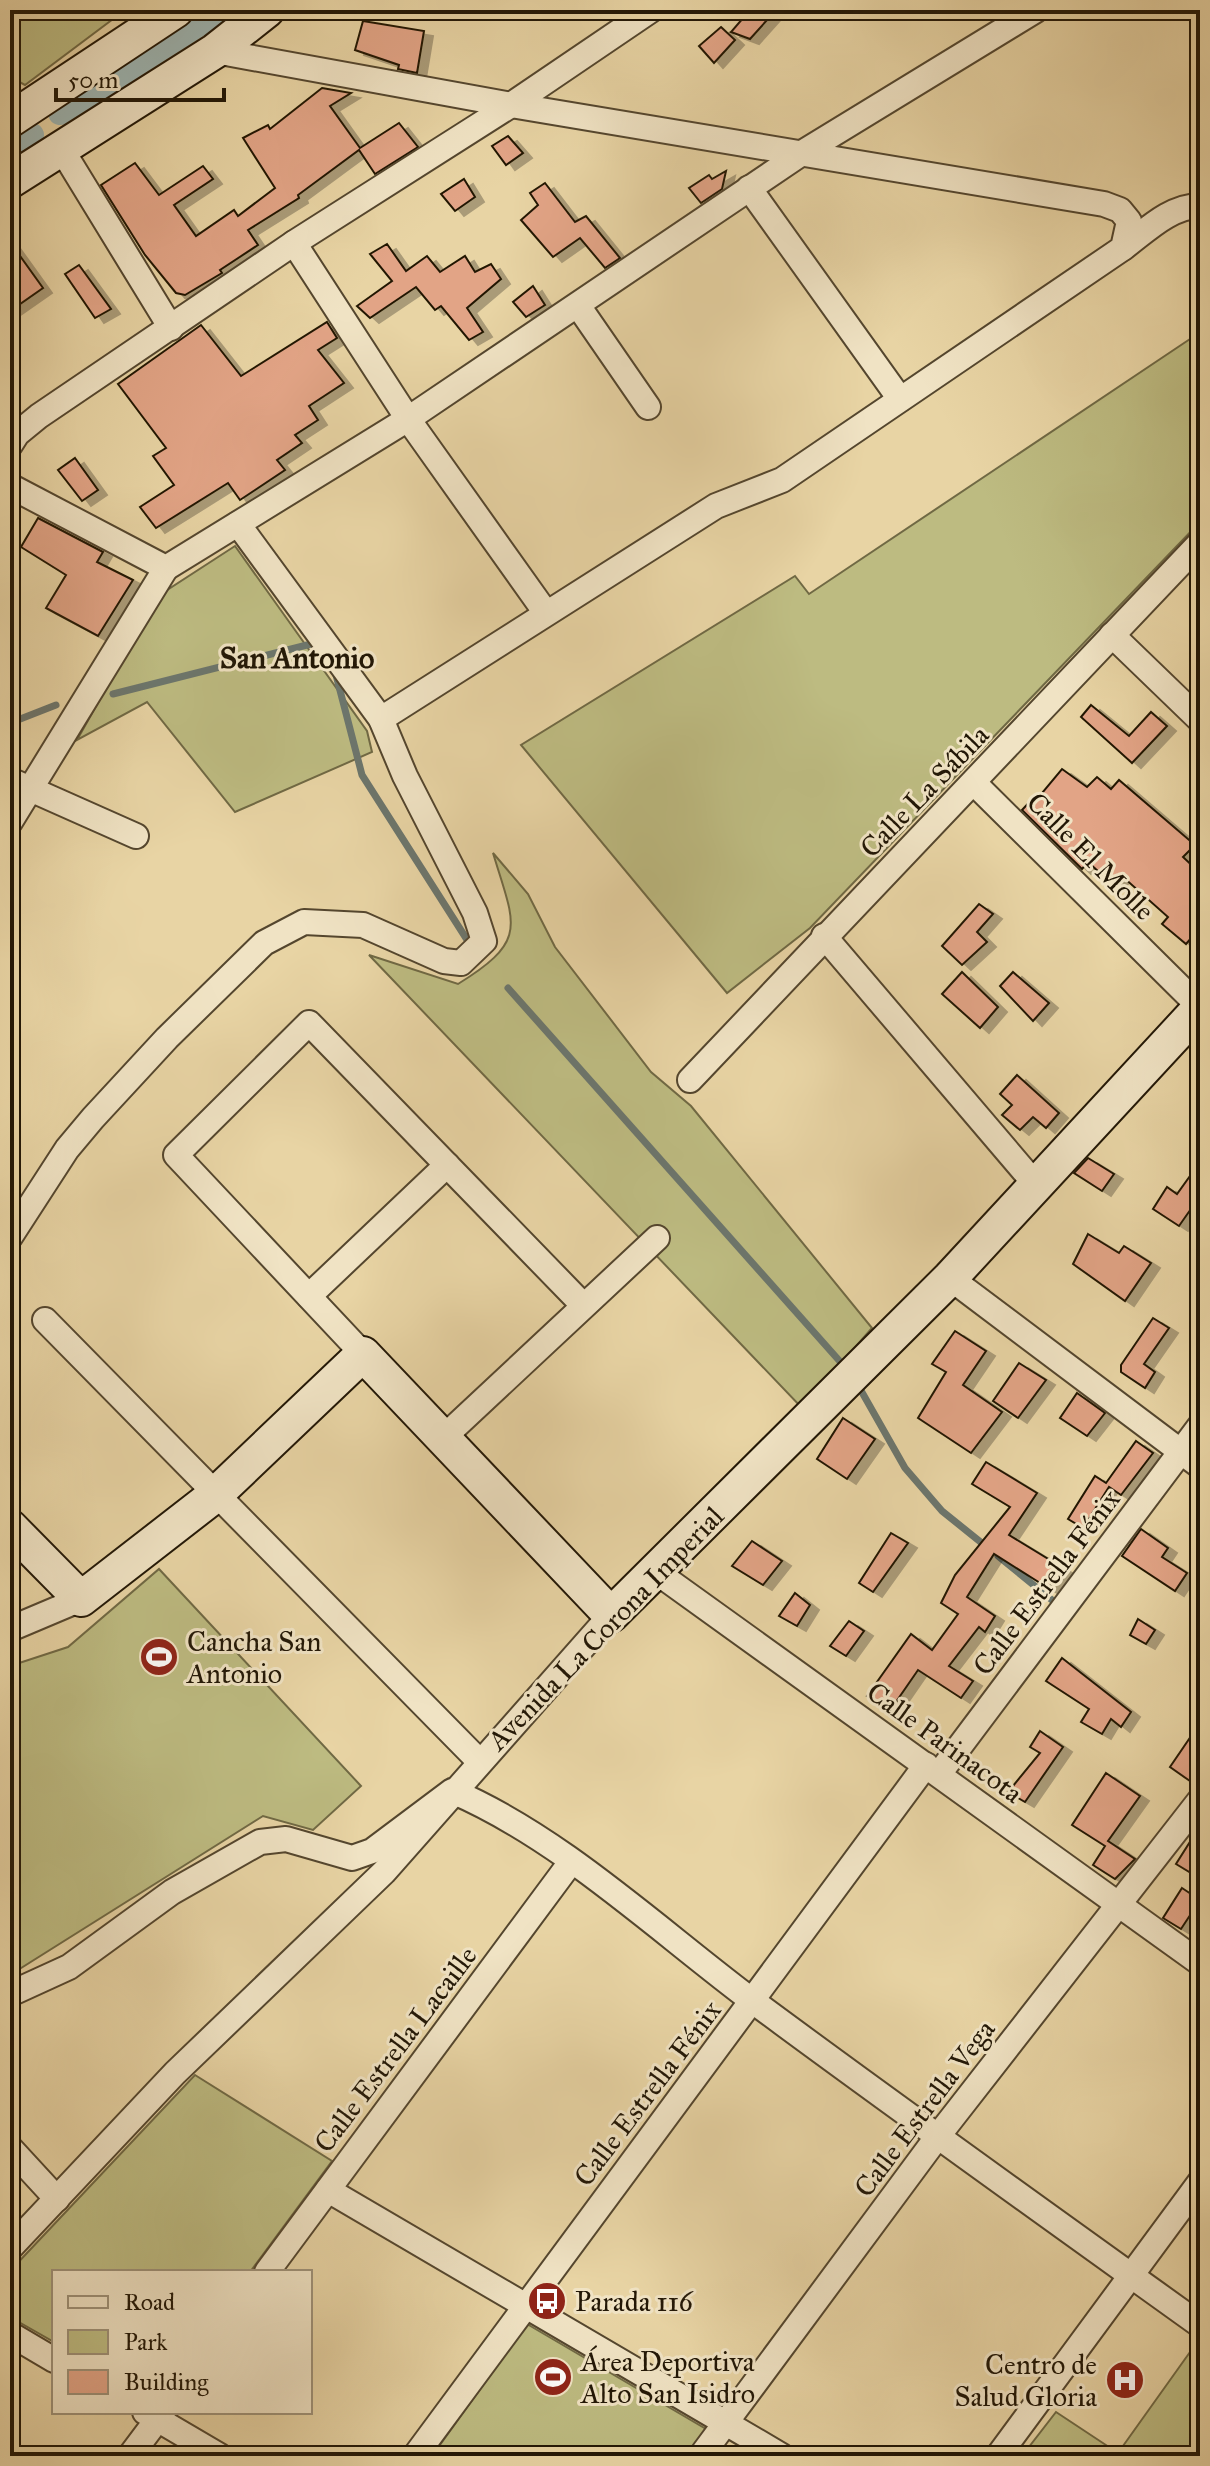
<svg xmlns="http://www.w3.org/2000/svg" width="1210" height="2466" font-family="'IM FELL Great Primer',serif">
<defs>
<filter id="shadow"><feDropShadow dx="9" dy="5" stdDeviation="0" flood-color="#0004"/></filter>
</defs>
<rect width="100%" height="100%" fill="#e8d4a4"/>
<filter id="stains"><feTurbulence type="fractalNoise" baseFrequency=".0025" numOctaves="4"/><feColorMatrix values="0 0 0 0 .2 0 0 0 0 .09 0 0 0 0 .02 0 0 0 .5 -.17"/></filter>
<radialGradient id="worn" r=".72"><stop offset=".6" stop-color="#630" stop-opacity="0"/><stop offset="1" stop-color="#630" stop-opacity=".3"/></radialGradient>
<!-- green -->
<g fill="#bdbb81" stroke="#706944" stroke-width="2">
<polygon points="10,10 125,10 25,85 10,77"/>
<polygon points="1196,335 1200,340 1200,522 810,928 727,993 521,745 795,576 809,594"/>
<polygon points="235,546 367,731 372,752 235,812 147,702 77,740 158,596"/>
<path d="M493,853L528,894L555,947L651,1072L691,1106L872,1328L802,1408L369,955L458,984C529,940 515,926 493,853Z"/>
<polygon points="159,1569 361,1786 313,1830 263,1816 10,1975 10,1666 68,1647"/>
<polygon points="195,2075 332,2161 250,2272 54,2272 54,2342 10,2317 10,2271"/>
<polygon points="527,2324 706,2429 686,2456 432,2456"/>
<polygon points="1200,2338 1200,2456 1022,2456 1056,2412 1118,2453"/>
</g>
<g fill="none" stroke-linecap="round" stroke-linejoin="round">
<!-- stream -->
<g stroke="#6c766d" stroke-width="7">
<polyline points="335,671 362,775 471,946"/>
<polyline points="113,694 311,644 319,646"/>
<polyline points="10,723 56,705"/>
<polyline points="508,988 844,1366"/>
<polyline points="859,1387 905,1468 942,1511 988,1548"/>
<polyline points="998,1556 1052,1600"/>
</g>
<!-- canal -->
<g stroke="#9db5b2" stroke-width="24">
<polyline points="60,113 222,10"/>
<polyline points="10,149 32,135"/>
</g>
</g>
<!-- building -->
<g fill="#e2a486" stroke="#221706" stroke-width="2" filter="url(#shadow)">
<polygon points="750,10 776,10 750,39 731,32"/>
<polygon points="363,21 424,31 417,73 398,69 399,65 355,50"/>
<polygon points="721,27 735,40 714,63 699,46"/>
<polygon points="322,88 351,93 330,106 360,148 399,123 418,147 375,174 359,150 298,195 299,198 248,230 258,245 220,270 222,273 185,295 176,293 145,255 101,185 135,163 159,195 203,166 213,179 174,205 196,236 234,210 238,216 275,188 243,138 268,125 270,129"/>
<polygon points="508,136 523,153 506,165 492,146"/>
<polygon points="726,171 722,189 701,203 689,188 709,175 712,179"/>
<polygon points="464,179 475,197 455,211 441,194"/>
<polygon points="545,183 575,222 586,216 620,258 605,268 580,238 553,257 521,220 538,205 530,193"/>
<polygon points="10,242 43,288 10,311"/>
<polygon points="387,244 406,271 427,256 440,272 465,256 475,272 491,264 501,279 467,308 483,332 469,340 441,306 435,310 416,287 370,318 357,306 392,281 370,254"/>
<polygon points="79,265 111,309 95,318 65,274"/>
<polygon points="533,286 545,305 526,317 513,302"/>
<polygon points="327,322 337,338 318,350 344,383 309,406 318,420 295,435 302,443 277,460 285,470 240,500 228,483 156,528 140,507 174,485 153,456 166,448 118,384 201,325 241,376"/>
<polygon points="75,458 98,490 82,501 58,470"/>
<polygon points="38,518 103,552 97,562 133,580 98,636 46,608 66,575 21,547"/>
<polygon points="1091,705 1129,736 1151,712 1167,726 1132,763 1081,717"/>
<polygon points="1062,769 1087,787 1097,777 1111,789 1119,780 1195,845 1183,857 1200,873 1200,928 1186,944 1162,924 1168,917 1122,876 1113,885 1088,862 1082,869 1022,810 1035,796 1038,798"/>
<polygon points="979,904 993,914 977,932 987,942 962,965 942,946"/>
<polygon points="962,972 998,1007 980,1028 942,994"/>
<polygon points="1013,972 1049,1003 1033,1021 1000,986"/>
<polygon points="1017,1075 1059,1113 1046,1128 1033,1117 1020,1130 1002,1115 1012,1105 1000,1094"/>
<polygon points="1088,1158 1114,1174 1102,1191 1074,1173"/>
<polygon points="1200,1162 1200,1196 1179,1226 1153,1209 1167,1187 1177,1194"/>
<polygon points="1088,1234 1119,1253 1124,1246 1151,1263 1125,1301 1073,1264"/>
<polygon points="1153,1318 1169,1328 1144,1364 1155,1372 1145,1388 1121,1372 1121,1365"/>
<polygon points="955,1331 986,1351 963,1385 1002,1412 971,1453 918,1418 946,1372 932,1364"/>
<polygon points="1019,1363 1046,1380 1018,1418 993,1401"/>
<polygon points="1077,1393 1105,1413 1087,1436 1060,1418"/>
<polygon points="843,1418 875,1439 847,1479 817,1459"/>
<polygon points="1136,1441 1153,1453 1121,1495 1109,1487 1083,1528 1068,1519 1095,1476 1106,1483"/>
<polygon points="986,1462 1037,1493 1009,1535 1063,1568 1048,1588 994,1554 967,1597 995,1616 985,1632 979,1627 949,1666 973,1681 961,1698 918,1670 889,1712 867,1696 911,1634 932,1650 958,1614 941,1603 955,1575 1010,1507 972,1484"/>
<polygon points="1141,1529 1168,1548 1162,1557 1187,1573 1175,1591 1122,1556"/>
<polygon points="891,1533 908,1543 873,1592 859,1583"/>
<polygon points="752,1541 782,1561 763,1585 732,1566"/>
<polygon points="795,1593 810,1605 797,1626 779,1616"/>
<polygon points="1138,1619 1155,1630 1146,1644 1130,1635"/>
<polygon points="849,1621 864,1631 846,1656 830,1646"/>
<polygon points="1062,1658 1131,1712 1121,1727 1111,1719 1102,1734 1081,1722 1089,1709 1046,1681"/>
<polygon points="1200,1723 1200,1785 1197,1786 1170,1767"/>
<polygon points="1040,1731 1063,1747 1025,1802 1008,1792 1040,1753 1030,1747"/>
<polygon points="1106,1773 1140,1796 1108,1841 1135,1859 1115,1879 1093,1865 1105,1846 1072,1825"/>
<polygon points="1200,1826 1200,1865 1191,1873 1176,1864"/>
<polygon points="1182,1888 1200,1900 1181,1929 1163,1918"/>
</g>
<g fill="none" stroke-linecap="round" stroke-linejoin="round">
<!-- street casing -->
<g stroke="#54462e" stroke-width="28">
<g id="street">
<polyline points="215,51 511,105 1104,204 1120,210 1129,221 1123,248 782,480 716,506 381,719"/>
<polyline points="62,150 171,328"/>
<polyline points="749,188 900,399"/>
<polyline points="294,243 408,419 546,613"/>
<path d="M1123,248C1146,231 1170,206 1200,206"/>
<polyline points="579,307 648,407"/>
<polyline points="10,445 17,434 39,416 294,243 511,105 651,10"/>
<polyline points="10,486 166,568 408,419 802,153 1036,10"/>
<polyline points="1112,635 1200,720"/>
<polyline points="10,780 136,836"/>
<polyline points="974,783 1200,1007"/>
<polyline points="10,822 166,568"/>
<polyline points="824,936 1036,1185"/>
<polyline points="690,1080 1200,543"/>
<polyline points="10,1237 67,1149 93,1118 167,1038 264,943 304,922 363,925 444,961 461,963 484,941 475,913 405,776 381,719 238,524"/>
<polyline points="950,1278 1200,1466"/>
<polyline points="309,1296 447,1165"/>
<polyline points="45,1320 479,1761"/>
<polyline points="363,1354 176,1155 309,1023 582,1304"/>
<polyline points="444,1437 657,1238"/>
<polyline points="655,1571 1200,1963"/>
<polyline points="10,1629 81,1599"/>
<polyline points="939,1774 1200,1426"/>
<path d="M10,1994L69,1967L172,1892L260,1842L286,1839L352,1858L372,1851L452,1791C560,1837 659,1931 754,2002C901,2111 1051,2218 1200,2325"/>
<polyline points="10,2148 57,2199"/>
<polyline points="328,2190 782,2456"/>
<polyline points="10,2248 175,2073 384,1872 611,1615"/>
<polyline points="267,2272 571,1862"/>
<polyline points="10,2334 54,2360"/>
<polyline points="145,2412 220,2456"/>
<polyline points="130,2456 163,2412"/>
<polyline points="415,2456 926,1765"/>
<polyline points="701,2456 938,2136 1200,1800"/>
<polyline points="998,2456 1200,2182"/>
</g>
</g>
<!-- secondary casing -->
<g stroke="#221706" stroke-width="38">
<g id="secondary">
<polyline points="10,120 176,10"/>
<polyline points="10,181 215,51 267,10"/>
<polyline points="10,1527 81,1599 215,1495 363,1354 611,1615 950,1278 1200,1008"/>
</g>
</g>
<!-- street -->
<use href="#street" stroke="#f0e3c4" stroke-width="24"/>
<!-- secondary -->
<use href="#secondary" stroke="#f0e3c4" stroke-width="34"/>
</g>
<!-- icons -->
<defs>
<g id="stadium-disc" transform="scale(2)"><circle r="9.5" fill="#8f2418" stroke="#f0e3c4"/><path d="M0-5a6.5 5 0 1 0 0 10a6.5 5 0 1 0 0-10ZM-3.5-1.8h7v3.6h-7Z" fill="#fff"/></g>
<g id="bus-disc" transform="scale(2)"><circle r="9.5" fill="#8f2418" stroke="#f0e3c4"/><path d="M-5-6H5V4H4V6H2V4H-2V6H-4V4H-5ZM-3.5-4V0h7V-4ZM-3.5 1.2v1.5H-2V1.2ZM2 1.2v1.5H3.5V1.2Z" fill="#fff"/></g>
<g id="hospital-disc" transform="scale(2)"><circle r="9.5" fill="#8f2418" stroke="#f0e3c4"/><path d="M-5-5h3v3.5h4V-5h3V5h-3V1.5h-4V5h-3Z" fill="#fff"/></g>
</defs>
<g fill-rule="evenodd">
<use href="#stadium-disc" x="159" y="1657"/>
<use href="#bus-disc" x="547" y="2301"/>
<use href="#stadium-disc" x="553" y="2377"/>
<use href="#hospital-disc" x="1125" y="2380"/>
</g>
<g text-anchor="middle" stroke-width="6" stroke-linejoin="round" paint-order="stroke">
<!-- street labels -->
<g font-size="28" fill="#221706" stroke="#f0e3c4">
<text transform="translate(924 791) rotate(-46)" y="10">Calle La Sábila</text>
<text transform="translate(1091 856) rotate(45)" y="10">Calle El Molle</text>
<text transform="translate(1046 1582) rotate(-53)" y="10">Calle Estrella Fénix</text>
<text transform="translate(605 1628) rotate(-46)" y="10">Avenida La Corona Imperial</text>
<text transform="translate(945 1742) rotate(36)" y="10">Calle Parinacota</text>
<text transform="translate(395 2049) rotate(-53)" y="10">Calle Estrella Lacaille</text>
<text transform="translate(647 2093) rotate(-53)" y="10">Calle Estrella Fénix</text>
<text transform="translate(924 2108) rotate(-53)" y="10">Calle Estrella Vega</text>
</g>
<!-- poi labels -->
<g font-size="28" fill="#221706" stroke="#f0e3c4" text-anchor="start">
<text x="187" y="1651">Cancha San<tspan x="187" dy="32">Antonio</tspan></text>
<text x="575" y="2311">Parada 116</text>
<text x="581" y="2371">Área Deportiva<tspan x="581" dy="32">Alto San Isidro</tspan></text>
<text x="1097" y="2374" text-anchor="end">Centro de<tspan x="1097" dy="32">Salud Gloria</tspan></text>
</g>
<!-- neighbourhood labels -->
<g font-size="30" font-weight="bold" fill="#221706" stroke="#f0e3c4">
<text x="297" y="668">San Antonio</text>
</g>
</g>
<!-- margin -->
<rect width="1210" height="2466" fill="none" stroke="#e8d4a4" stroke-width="40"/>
<rect x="12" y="12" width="1186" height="2442" fill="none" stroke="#221706" stroke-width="4"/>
<rect x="20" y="20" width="1170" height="2426" fill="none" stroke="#221706" stroke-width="2"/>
<!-- legend -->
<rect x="52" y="2270" width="260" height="144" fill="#f0e3c4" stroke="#9e9178" stroke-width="2"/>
<rect x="68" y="2296" width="40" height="12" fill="#f0e3c4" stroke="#9e9178" stroke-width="2"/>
<text x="124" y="2310" font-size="24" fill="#221706">Road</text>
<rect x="68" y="2330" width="40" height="24" fill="#bdbb81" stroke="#9e9178" stroke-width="2"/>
<text x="124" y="2350" font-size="24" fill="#221706">Park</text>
<rect x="68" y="2370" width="40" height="24" fill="#e2a486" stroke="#9e9178" stroke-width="2"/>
<text x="124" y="2390" font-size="24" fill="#221706">Building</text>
<!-- scale -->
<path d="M56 88v12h168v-12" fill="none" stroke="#221706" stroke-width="4"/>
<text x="68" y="88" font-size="24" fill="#221706" stroke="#f0e3c4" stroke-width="6" paint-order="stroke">50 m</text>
<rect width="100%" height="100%" filter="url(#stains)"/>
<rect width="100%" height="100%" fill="url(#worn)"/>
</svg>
